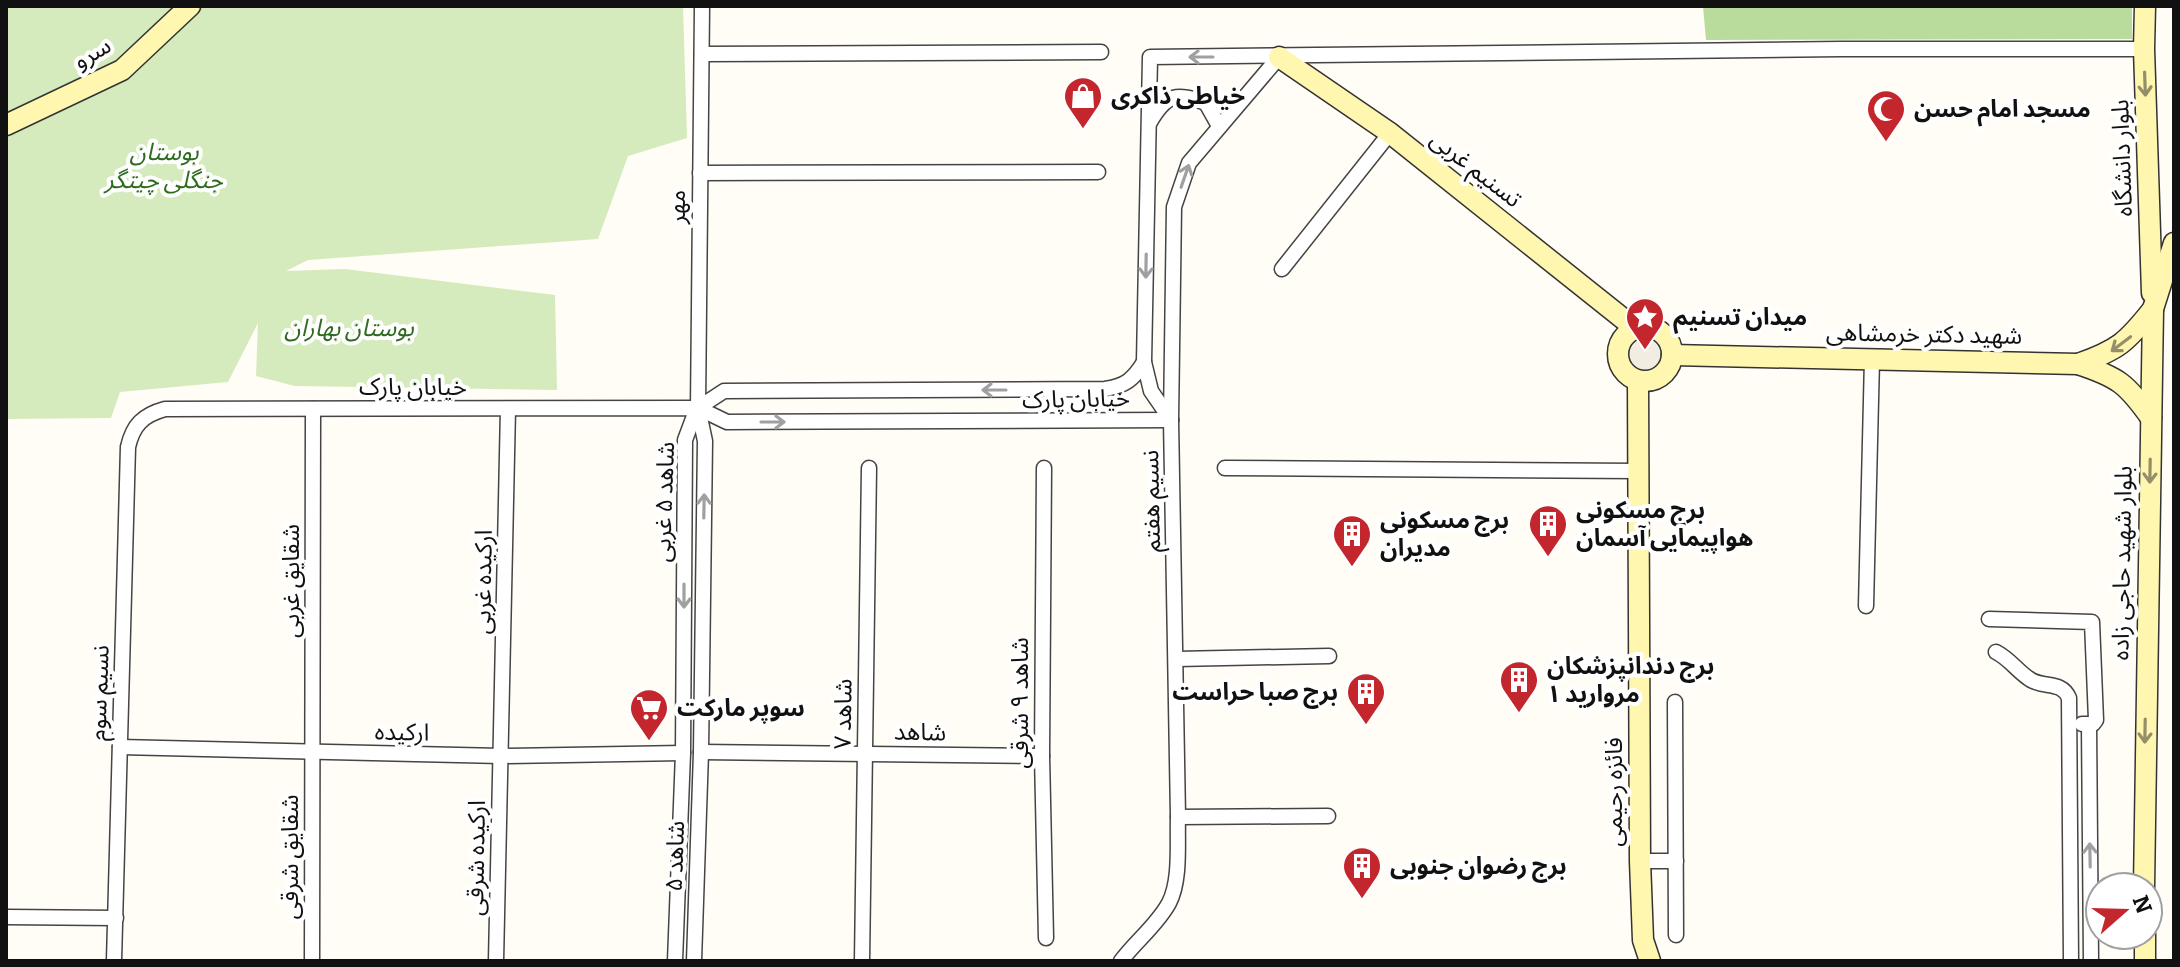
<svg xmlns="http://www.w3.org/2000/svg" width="2180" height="967" font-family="Bitter,'Noto Sans Arabic',serif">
<rect width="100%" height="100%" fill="#fffdf5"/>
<!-- green -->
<polygon fill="#d5ebbd" points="6,6 683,6 687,138 628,156 598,239 308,260 286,271 345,269 555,295 557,390 295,386 256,376 258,323 228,382 120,392 111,418 6,419"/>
<!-- forest -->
<polygon fill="#b9dc9c" points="1703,6 2132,6 2132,39 1706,40"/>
<!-- plaza -->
<circle fill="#f1ede2" cx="1645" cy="355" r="27"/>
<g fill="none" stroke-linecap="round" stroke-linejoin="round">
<!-- street casing -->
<g stroke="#444" stroke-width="17">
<g id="street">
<polyline points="702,54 1101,52"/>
<path d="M1150,122C1167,93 1176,93 1206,103L1219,126"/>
<polyline points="700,173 1098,172"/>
<polyline points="1282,269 1390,133"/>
<path d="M698,408L724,391L1105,389C1125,386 1133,380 1144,362"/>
<polyline points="1171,420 1151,391 1144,362 1150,57 1841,49 2144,49"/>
<polyline points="1044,468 1042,756 1046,938"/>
<polyline points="1225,468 1639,471"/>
<polyline points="1866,606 1872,359"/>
<polyline points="1989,619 2092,622 2096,720 2093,724 2082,724"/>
<path d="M1996,652C2010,659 2018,672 2031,680C2045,688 2062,681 2069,698L2071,961"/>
<polyline points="1176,659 1329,656"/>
<polyline points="1675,702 1676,935"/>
<polyline points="2089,724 2091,961"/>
<polyline points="120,747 501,756 683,753"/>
<polyline points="701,752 1042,756"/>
<polyline points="1178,817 1328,816"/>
<polyline points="1640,861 1676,861"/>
<polyline points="6,917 116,918"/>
<path d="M114,961L128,447C133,425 143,415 165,409L698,408L727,422L1171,420"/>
<polyline points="312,961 313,409"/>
<polyline points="496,961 508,409"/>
<polyline points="675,961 683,753 685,440 697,408"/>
<polyline points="694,961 701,752 705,441 698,408 702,6"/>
<polyline points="862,961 869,468"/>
<path d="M1121,961C1136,941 1157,925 1169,903C1181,880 1177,843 1178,817L1171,420L1174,207L1189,163L1279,57"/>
</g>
</g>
<!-- secondary casing -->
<g stroke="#333" stroke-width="23">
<g id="secondary">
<polyline points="2145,6 2144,49 2152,293"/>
<polyline points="1279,57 1390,133 1636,329"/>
<polyline points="6,125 122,70 190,6"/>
<circle cx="1645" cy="354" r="27"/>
<path d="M1672,355L2078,364C2118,377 2127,384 2151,418"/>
<path d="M2078,364C2118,350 2127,342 2153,309"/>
<polyline points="1638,381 1640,861 1643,940 1650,961"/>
<polyline points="2144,887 2153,309 2174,243"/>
<polyline points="2145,935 2145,961"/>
</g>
</g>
<!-- street -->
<use href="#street" stroke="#fff" stroke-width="14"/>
<!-- secondary -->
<use href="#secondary" stroke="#fff6b0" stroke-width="20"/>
</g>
<!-- one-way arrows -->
<defs><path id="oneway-shaft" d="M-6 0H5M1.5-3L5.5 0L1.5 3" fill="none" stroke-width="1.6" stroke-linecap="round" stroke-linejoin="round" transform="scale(2)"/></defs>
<g stroke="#a0a0a0">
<use href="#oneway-shaft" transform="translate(1201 57) rotate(-180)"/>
<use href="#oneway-shaft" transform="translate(1185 176) rotate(-71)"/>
<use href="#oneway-shaft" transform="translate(1146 266) rotate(91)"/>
<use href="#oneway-shaft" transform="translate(994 390) rotate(180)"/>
<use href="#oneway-shaft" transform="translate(773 422)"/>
<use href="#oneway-shaft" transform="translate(704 506) rotate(-89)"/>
<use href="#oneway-shaft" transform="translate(684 596) rotate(90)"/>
<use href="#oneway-shaft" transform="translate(2090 855) rotate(-91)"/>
</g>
<g stroke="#948f68">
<use href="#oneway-shaft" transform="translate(2145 84) rotate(88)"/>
<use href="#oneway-shaft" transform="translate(2121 344) rotate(143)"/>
<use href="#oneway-shaft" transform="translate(2150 471) rotate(91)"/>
<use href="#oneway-shaft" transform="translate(2145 731) rotate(91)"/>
</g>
<!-- icons -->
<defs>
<g id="shop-pin" transform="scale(2)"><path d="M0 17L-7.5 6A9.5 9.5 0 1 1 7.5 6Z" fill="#c4262e" stroke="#fff"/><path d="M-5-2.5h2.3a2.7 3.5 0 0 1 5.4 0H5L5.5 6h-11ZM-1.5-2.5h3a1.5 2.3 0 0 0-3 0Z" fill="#fff"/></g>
<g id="mosque-pin" transform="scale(2)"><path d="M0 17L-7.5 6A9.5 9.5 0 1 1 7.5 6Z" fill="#c4262e" stroke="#fff"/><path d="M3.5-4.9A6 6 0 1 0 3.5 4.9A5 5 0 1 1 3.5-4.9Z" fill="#fff"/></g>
<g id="sight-pin" transform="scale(2)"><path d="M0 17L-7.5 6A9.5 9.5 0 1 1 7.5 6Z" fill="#c4262e" stroke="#fff"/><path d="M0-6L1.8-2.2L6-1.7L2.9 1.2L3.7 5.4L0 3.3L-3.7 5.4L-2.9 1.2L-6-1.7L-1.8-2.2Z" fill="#fff"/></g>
<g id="building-pin" transform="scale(2)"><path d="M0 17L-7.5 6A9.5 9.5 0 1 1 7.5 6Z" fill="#c4262e" stroke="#fff"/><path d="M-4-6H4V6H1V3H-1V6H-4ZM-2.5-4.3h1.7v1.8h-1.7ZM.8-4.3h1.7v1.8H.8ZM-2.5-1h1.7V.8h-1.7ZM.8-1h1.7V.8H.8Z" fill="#fff"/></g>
<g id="supermarket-pin" transform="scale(2)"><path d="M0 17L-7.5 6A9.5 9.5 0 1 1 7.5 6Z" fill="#c4262e" stroke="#fff"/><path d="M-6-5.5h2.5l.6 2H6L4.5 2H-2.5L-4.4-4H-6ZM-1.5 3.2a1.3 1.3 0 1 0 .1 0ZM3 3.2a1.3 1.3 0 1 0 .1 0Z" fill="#fff"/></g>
</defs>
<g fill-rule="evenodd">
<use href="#shop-pin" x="1083" y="96"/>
<use href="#mosque-pin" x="1886" y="109"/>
<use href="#sight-pin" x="1645" y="317"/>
<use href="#building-pin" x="1548" y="524"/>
<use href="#building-pin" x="1352" y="534"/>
<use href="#building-pin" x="1519" y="680"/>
<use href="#building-pin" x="1366" y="692"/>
<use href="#supermarket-pin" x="649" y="708"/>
<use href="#building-pin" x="1362" y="866"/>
</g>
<g text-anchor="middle" stroke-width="8" stroke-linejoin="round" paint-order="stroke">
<!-- street labels -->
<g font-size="24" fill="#111" stroke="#fff">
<text transform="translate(92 53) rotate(-30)" y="8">سرو</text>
<text transform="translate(2122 158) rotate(-92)" y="8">بلوار دانشگاه</text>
<text transform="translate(1476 169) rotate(38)" y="8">تسنیم غربی</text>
<text transform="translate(677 207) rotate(-90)" y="8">مهر</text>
<text transform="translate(1924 334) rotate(1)" y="8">شهید دکتر خرمشاهی</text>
<text x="413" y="395">خیابان پارک</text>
<text transform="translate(1076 399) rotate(-1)" y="8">خیابان پارک</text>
<text transform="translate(1151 501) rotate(-91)" y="8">نسیم هفتم</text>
<text transform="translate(664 502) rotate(-88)" y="8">شاهد ۵ غربی</text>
<text transform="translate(2122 563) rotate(-89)" y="8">بلوار شهید حاجی زاده</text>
<text transform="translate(291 581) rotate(-90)" y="8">شقایق غربی</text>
<text transform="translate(483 582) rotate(-89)" y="8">ارکیده غربی</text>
<text transform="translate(99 693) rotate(-88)" y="8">نسیم سوم</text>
<text transform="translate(1020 703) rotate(-90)" y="8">شاهد ۹ شرقی</text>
<text transform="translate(843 714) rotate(-89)" y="8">شاهد ۷</text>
<text transform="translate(402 732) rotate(1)" y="8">ارکیده</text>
<text transform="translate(920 732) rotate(1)" y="8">شاهد</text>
<text transform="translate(1614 792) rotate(-90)" y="8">فائزه رحیمی</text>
<text transform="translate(675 856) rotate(-88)" y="8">شاهد ۵</text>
<text transform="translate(290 857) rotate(-90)" y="8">شقایق شرقی</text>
<text transform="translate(476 858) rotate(-89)" y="8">ارکیده شرقی</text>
</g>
<!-- poi labels -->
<g font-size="24" font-weight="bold" fill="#111" stroke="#fff" text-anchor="start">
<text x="1111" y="104">خیاطی ذاکری</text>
<text x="1914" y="117">مسجد امام حسن</text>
<text x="1673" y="325">میدان تسنیم</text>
<text x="1576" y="518">برج مسکونی<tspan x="1576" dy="28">هواپیمایی آسمان</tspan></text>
<text x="1380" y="528">برج مسکونی<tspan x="1380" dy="28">مدیران</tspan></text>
<text x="1547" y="674">برج دندانپزشکان<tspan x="1547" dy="28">مروارید ۱</tspan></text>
<text x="1338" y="700" text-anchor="end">برج صبا حراست</text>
<text x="677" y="716">سوپر مارکت</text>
<text x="1390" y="874">برج رضوان جنوبی</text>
</g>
<!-- park labels -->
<g font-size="24" font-style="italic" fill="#2f6b1f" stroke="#fff">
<text x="164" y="160">بوستان<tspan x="164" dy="28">جنگلی چیتگر</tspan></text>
<text x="349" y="336">بوستان بهاران</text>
</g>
</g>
<!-- border -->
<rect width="2180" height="967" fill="none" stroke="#111111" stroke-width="16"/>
<!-- north arrow -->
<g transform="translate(2124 911) rotate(70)"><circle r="38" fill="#ffffff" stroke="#a0a0a0" stroke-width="2"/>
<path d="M0-6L14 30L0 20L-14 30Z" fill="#c4262e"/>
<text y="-12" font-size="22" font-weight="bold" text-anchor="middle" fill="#111111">N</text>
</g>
</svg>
